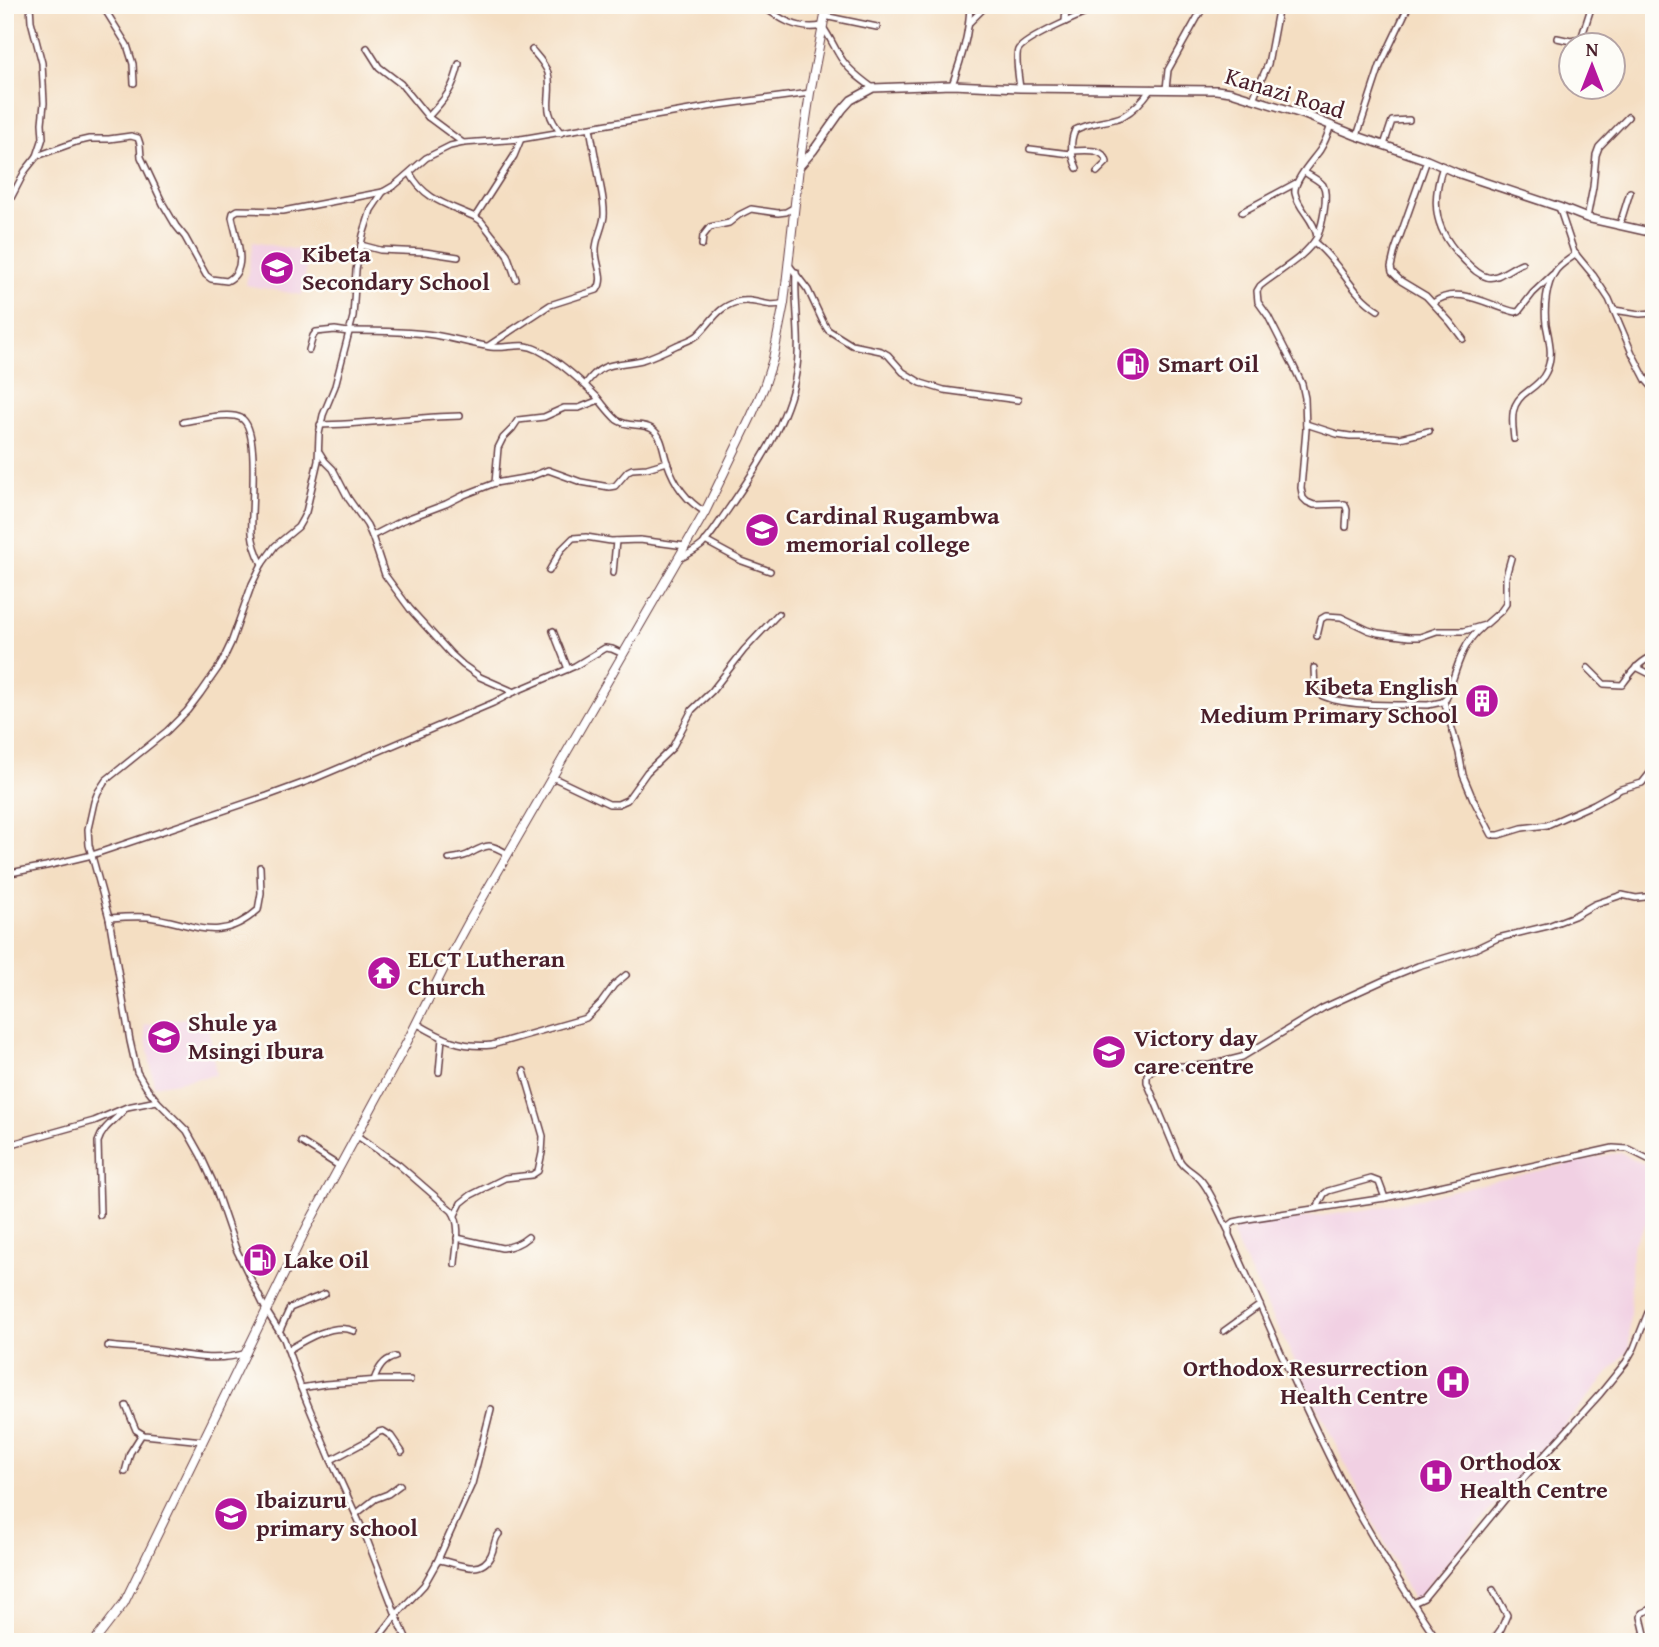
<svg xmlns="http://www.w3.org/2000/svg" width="1659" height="1647" font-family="'Gentium Book Plus',serif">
<rect width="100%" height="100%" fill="#fdfcf7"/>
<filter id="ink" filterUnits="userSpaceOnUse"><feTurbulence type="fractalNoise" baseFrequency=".0143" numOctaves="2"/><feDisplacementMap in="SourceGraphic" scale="14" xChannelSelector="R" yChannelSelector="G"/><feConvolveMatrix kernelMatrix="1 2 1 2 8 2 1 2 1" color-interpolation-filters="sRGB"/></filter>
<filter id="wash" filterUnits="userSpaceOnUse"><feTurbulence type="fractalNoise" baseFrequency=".00686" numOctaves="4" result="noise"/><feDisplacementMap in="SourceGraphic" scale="28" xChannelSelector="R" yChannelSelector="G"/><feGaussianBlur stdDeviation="1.57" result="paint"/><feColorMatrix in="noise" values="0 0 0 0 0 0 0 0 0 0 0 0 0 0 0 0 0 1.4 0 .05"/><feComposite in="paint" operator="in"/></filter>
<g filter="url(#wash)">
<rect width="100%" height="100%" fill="#f4dec2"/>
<!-- built -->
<g fill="#f1d0e3">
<polygon points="253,242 309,252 302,295 246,285"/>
<polygon points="207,1014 216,1075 154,1086 144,1025"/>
<polygon points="1622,1153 1654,1169 1654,1211 1632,1246 1629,1349 1414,1602 1232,1235 1237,1227 1371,1209 1611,1154"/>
</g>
</g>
<g filter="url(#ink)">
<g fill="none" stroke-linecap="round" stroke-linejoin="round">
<!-- minor casing -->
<g stroke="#643c42" stroke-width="8">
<g id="minor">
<polyline points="102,5 127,45 133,64 134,83"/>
<path d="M761,5C780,19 798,31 822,26C831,38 835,50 843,61C851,72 862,80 873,88"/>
<polyline points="1650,10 1651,5"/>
<polyline points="824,16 877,27"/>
<polyline points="970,22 987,5"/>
<polyline points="1065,22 1066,5"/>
<polyline points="1557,38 1571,41 1581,39 1592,5"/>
<polyline points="367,48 379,67 401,84 428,117 463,143"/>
<path d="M532,50C538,57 545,64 548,73C554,100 539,106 561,133"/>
<path d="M952,85C962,57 969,35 970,5"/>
<path d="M1020,88C1019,80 1015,57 1018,50C1024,38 1090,11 1105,5"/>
<polyline points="1166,89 1168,70 1201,11"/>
<polyline points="1253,99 1268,64 1279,5"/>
<path d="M428,117C445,99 454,88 459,64"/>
<path d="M1331,125C1328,134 1325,142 1320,150C1313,160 1293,181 1295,193C1298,209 1315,220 1317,237C1305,258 1278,271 1260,286L1257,291L1258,302L1268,316L1293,365L1302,384L1305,398L1306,430L1301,488L1303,498L1307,502L1314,505L1345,504L1347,510L1346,527"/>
<polyline points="1357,136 1380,66 1409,5"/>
<polyline points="1384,145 1392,121 1409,120"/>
<polyline points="1030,149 1071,154"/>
<path d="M1071,151C1084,151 1104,147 1107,162L1097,172"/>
<path d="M37,156L76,142L89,139H109L131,136L138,138L140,144L141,157L163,204L176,226L185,237L206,275L211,279L227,281C250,270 236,237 232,217L233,213L238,210L283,211L383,192L395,185L426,158L450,146L463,143L521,139L719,105L810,93"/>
<polyline points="1427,160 1395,250 1391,267 1392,272 1401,281 1426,296 1450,322 1463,339"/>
<path d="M1443,166C1430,205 1435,232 1465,261C1471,267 1478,275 1487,277C1497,280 1511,267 1522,263"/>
<path d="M1077,168C1071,155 1069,143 1075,130C1091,121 1108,123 1123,116C1134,110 1144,99 1151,89"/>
<path d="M1304,172C1310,176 1319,180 1323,185C1329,195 1322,225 1318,235"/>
<path d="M410,173C424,200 449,205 475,217L481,221L507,254L516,279"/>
<polyline points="383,192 371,210 363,235 356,270 353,317 335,386 323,415 319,434 318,461 306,512 302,520 298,527 275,546 262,564 252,584 231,643 221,664 200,694 187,711 167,731 106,780 98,792 94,802 88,829 89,845 109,918 130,1041 137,1072 146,1087 157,1101 187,1131 201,1156 213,1182 236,1249 267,1312 284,1339 301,1388 331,1460 366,1537 396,1615 408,1642"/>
<polyline points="1559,207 1574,252 1593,275 1609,299 1632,353 1646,380 1654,389"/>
<polyline points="1242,212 1296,183"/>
<polyline points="475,217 514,156 521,139"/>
<polyline points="1587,218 1593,187 1596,155 1599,147 1628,117"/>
<polyline points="5,222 10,200 25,171 37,156 43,138 42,123 44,103 42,63 31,21 30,5"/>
<polyline points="1620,224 1630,192"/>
<path d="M1314,242C1340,262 1350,293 1378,310"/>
<polyline points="361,245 380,250 425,252 458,257"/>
<polyline points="702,245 703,236 710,227 729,223 739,215 751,209 778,213 786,212 795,207"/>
<polyline points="789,265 808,290 823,322 828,330 852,345 881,351 888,355 903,372 921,383 944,390 1018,400"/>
<path d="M1433,303C1458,283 1490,307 1516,312L1519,311L1533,293L1552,275"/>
<polyline points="1614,310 1640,314 1654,313"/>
<path d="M349,331C377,331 405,331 434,335C453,338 472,344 491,347C509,349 521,341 538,350C559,361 579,379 596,396C603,404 609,413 617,420C628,428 642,422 652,429C663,436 663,452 667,462C674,483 686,501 705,512"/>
<path d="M488,346L550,305L597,290C606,278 595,264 596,248C597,236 603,227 604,216C605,203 601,190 599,177C596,161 593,144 590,128"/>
<polyline points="309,350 313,336 316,332 335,330 348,332"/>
<path d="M585,385C602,360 616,366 642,360C651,357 667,350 677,345C684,342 695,339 700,333C713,320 718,307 737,302C755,297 765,309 784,303"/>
<path d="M183,422C198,420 228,411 241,418C261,429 250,511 252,533C253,544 257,554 262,564"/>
<polyline points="1306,424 1337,434 1350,436 1380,436 1400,438 1429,431"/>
<path d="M320,425C367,424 414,417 460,416"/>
<path d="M1514,439C1512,419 1509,404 1528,391C1535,386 1543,379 1546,372C1554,356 1549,340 1546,324C1544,309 1546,284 1555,272C1560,264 1569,260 1576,254"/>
<polyline points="320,453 325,461 333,469 348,498 367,525 372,536 385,575 410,609 451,654 463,665 480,677 514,692"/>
<polyline points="495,483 498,448 503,438 512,429 518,420 544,417 564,408 579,408 599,400"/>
<polyline points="372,536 401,521 446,504 464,495 495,483 530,477 548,470 581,482 609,487 615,486 628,471 632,469 647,468 667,462"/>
<polyline points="705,541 742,561 770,571"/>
<path d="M679,559C687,555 695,551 702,545C712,535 719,522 727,511C754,472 789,421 796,373C802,340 794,306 796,272"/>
<polyline points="549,571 561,550 573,538 586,537 611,541 640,540 685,546"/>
<polyline points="613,573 616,541"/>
<polyline points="553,631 568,669"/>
<polyline points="1317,636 1321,619 1326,616 1341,617 1368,630 1378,633 1409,637 1420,637 1437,631 1464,631 1485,625 1501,611 1506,604 1506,576 1511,558"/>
<polyline points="1636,667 1654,676"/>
<path d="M1314,668L1315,692C1343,709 1395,704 1428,705L1442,702L1446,699C1456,673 1460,645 1482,627"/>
<path d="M1588,668L1604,684L1622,685C1630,674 1638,663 1651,657L1654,640"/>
<polyline points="1444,701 1459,753 1463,775 1473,799 1492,835 1499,835 1522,828 1547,825 1594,804 1621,789 1642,783 1654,768"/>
<polyline points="552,777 609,804 618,804 627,800 647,772 672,748 692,710 712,691 744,650 778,614"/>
<path d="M449,859C456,858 465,857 471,853C489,843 490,844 508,854"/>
<polyline points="5,874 46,866 92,855 267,796 311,780 493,703 514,692 575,666 605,648 612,649 623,654"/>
<path d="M109,918C122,917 135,916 148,917C192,922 218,946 258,910L261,893L260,867"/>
<path d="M416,1023C443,1039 460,1048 492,1045L586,1018L601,1003L614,985L626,975"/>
<polyline points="439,1072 442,1038"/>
<path d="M356,1135L399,1165L452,1211C462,1225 456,1247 455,1264"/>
<polyline points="301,1142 339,1166"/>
<polyline points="5,1146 94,1121 127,1107 157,1101"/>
<polyline points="1317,1208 1324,1194 1328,1191 1371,1179 1379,1182 1385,1198"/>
<path d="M100,1215L98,1142C103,1126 115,1121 125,1109"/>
<polyline points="455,1215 461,1203 471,1195 505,1178 532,1175 538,1171 542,1153 543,1136 524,1071"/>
<path d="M1228,1230C1220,1215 1211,1191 1200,1179C1193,1171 1184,1169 1179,1159L1147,1082V1075L1153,1069L1159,1067L1210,1065L1242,1057L1323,1008L1391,977L1418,966L1475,949L1498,938L1548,926L1574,916L1595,904L1622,895L1636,898L1654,896"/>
<path d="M457,1238L502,1248C513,1247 520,1244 528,1237"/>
<polyline points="280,1330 290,1308 325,1294"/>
<polyline points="1224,1331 1260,1305"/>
<path d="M108,1346C123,1348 138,1348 153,1350C187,1355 213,1363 247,1353"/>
<path d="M288,1350C306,1339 334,1322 354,1331"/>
<path d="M374,1380C378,1369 383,1360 395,1357"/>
<polyline points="301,1388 325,1384 380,1380 410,1380"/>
<polyline points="126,1406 136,1430 144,1435 203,1441"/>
<polyline points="331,1460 365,1442 379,1432 383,1431 391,1436 402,1452"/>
<polyline points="125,1472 130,1453 142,1434"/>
<polyline points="356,1514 375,1499 388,1494 400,1485"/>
<polyline points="437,1562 472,1484 491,1409"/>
<polyline points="1413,1603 1424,1598 1511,1492 1600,1394 1626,1362 1634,1348 1651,1305 1654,1303"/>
<path d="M375,1642L396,1615L424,1585L437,1562L440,1560C456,1563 481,1577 491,1555C495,1547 493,1541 499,1534"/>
<path d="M1439,1642C1408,1597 1379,1550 1352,1501C1306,1416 1269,1324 1229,1235V1226L1234,1222L1248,1219L1385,1198L1613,1148L1628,1149L1654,1162"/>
<polyline points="1492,1642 1501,1629 1507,1615 1493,1590"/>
<polyline points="1632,1642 1645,1634 1641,1617 1642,1613 1654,1608"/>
</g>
</g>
<!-- major casing -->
<g stroke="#643c42" stroke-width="10">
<polyline id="major" points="799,167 813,151 842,110 851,100 873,88 952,85 1020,88 1216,90 1231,92 1305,115 1357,136 1427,160 1457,173 1559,207 1587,218 1654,233"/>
</g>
<!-- highway casing -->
<g stroke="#643c42" stroke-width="10">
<polyline id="highway" points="94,1642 124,1603 307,1227 406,1044 444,968 471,918 705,512 751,417 764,387 773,359 784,303 799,167 810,93 827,5"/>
</g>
<!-- minor -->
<use href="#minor" stroke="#fff" stroke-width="5"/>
<!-- major -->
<use href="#major" stroke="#fff" stroke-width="7"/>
<!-- highway -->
<use href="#highway" stroke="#fff" stroke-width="8"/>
</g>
</g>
<!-- icons -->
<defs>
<g id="school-disc" transform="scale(1.75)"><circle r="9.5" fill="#b5179e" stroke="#fdfcf7"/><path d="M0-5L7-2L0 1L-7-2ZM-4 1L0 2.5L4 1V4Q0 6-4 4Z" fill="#fff"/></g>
<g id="fuel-disc" transform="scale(1.75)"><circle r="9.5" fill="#b5179e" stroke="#fdfcf7"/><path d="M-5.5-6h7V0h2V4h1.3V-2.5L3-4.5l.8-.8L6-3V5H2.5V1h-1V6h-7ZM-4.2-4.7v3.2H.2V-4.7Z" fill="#fff"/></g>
<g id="university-disc" transform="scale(1.75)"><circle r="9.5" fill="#b5179e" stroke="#fdfcf7"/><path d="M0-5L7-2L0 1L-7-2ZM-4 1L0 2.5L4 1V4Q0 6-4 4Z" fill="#fff"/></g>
<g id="building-disc" transform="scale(1.75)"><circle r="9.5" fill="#b5179e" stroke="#fdfcf7"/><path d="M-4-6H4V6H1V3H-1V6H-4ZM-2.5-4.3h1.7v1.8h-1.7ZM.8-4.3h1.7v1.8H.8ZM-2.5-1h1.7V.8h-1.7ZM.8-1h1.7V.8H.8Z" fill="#fff"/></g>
<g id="temple-disc" transform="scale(1.75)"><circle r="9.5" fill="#b5179e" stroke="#fdfcf7"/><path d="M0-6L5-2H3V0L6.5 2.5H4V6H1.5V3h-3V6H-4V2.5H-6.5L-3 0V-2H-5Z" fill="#fff"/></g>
<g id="hospital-disc" transform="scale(1.75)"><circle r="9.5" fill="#b5179e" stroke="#fdfcf7"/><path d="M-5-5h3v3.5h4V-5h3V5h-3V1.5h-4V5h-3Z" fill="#fff"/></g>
</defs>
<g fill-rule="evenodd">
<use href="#school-disc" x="277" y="268"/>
<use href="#fuel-disc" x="1133" y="364"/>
<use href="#university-disc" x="762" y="530"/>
<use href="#building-disc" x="1482" y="701"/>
<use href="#temple-disc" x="384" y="973"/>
<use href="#school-disc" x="164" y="1037"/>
<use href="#school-disc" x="1109" y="1052"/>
<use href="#fuel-disc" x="260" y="1260"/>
<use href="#hospital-disc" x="1453" y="1382"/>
<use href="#hospital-disc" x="1436" y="1476"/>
<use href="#school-disc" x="231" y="1514"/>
</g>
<g text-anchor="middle" stroke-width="5" stroke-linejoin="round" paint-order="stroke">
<!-- street labels -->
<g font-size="24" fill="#4a1f2b" stroke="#fdfcf7">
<text transform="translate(1285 93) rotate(17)" y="8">Kanazi Road</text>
</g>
<!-- poi labels -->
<g font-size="24" font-weight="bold" fill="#4a1f2b" stroke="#fdfcf7" text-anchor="start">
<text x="302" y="262">Kibeta<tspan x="302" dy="28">Secondary School</tspan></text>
<text x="1158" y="372">Smart Oil</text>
<text x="786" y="524">Cardinal Rugambwa<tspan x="786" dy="28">memorial college</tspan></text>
<text x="1458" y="695" text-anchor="end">Kibeta English<tspan x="1458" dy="28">Medium Primary School</tspan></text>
<text x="408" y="967">ELCT Lutheran<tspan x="408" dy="28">Church</tspan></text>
<text x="188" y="1031">Shule ya<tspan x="188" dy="28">Msingi Ibura</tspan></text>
<text x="1134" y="1046">Victory day<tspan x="1134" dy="28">care centre</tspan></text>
<text x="284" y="1268">Lake Oil</text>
<text x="1428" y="1376" text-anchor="end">Orthodox Resurrection<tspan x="1428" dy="28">Health Centre</tspan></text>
<text x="1460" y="1470">Orthodox<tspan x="1460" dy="28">Health Centre</tspan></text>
<text x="256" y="1508">Ibaizuru<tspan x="256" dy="28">primary school</tspan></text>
</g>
</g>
<!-- margin -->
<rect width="1659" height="1647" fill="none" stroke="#fdfcf7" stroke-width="28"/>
<!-- north arrow -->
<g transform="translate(1592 66)"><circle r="33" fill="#fdfcf7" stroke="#b5a4a5" stroke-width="2"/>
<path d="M0-5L12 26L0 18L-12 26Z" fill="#b5179e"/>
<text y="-10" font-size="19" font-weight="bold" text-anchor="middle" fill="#4a1f2b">N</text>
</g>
</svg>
